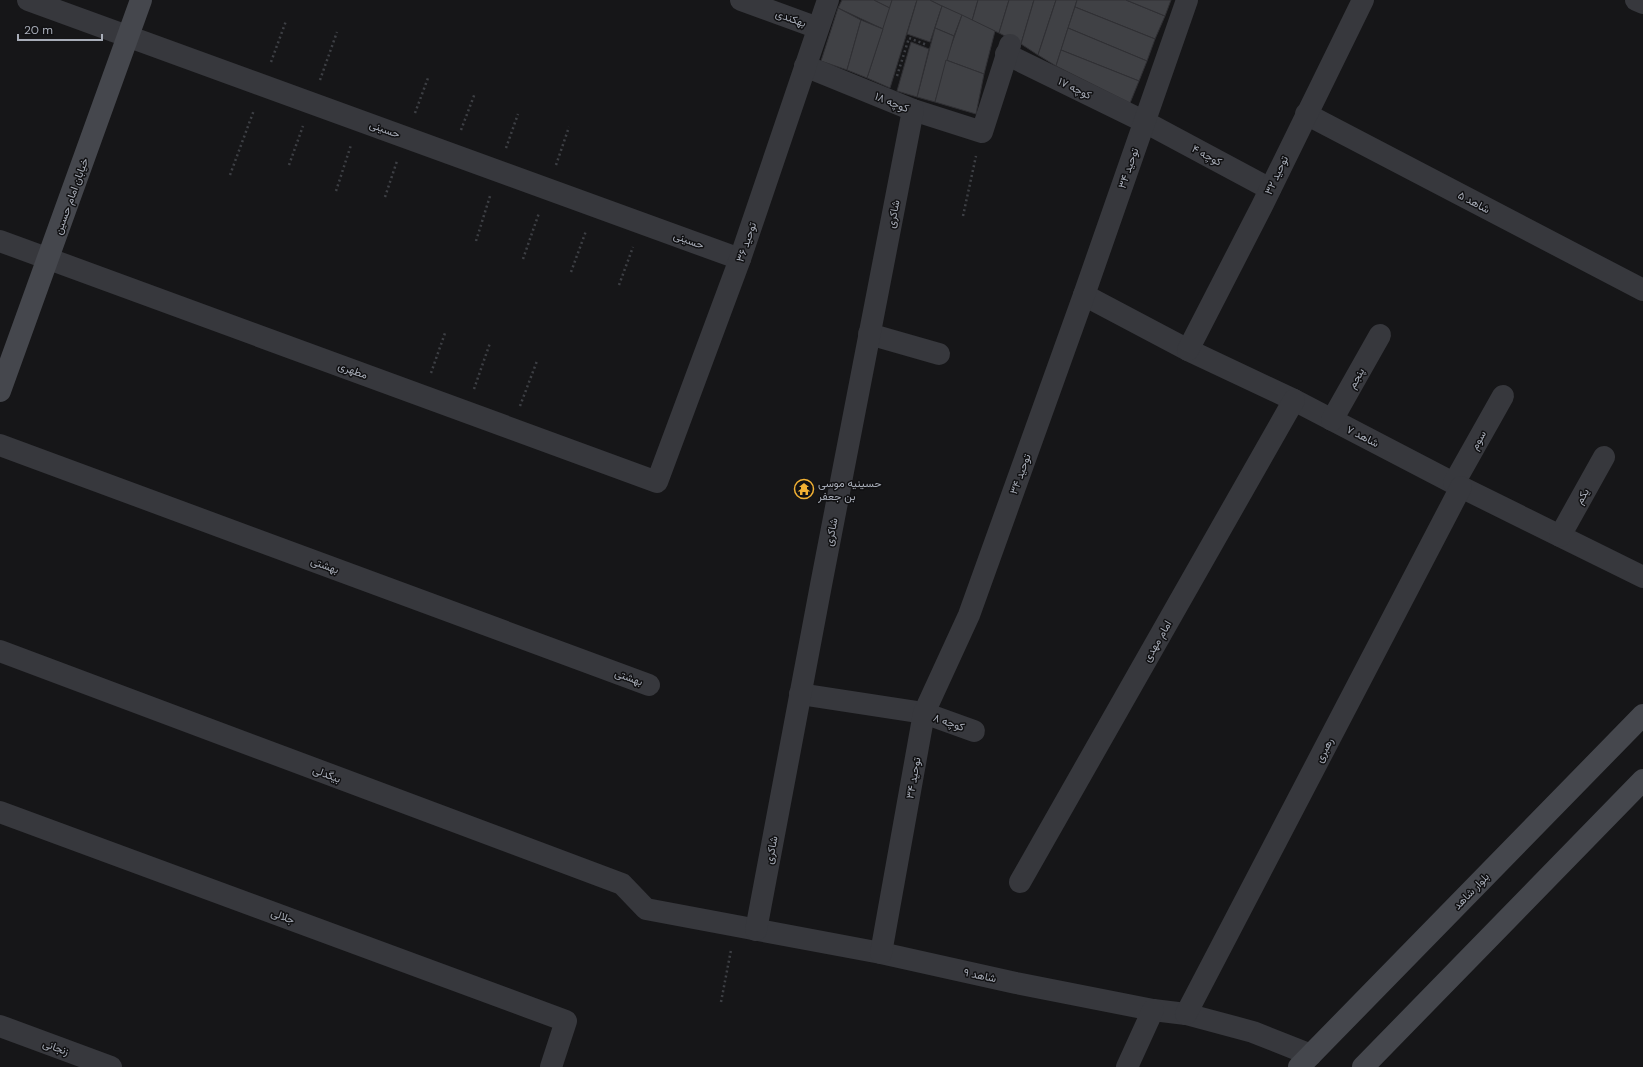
<svg xmlns="http://www.w3.org/2000/svg" width="1643" height="1067" font-family="'DM Sans',Vazirmatn,sans-serif">
<rect width="100%" height="100%" fill="#161618"/>
<!-- building -->
<g fill="#404145" stroke="#303034">
<polygon points="842,0 874,0 890,8 883,29 838,8"/>
<polygon points="874,0 892,0 890,8"/>
<polygon points="892,0 917,0 890,88 867,78"/>
<polygon points="917,0 930,0 942,6 930,42 907,34"/>
<polygon points="930,0 978,0 972,21"/>
<polygon points="978,0 1009,0 999,33 972,21"/>
<polygon points="1009,0 1034,0 1021,44 999,33"/>
<polygon points="1034,0 1056,0 1038,55 1021,44"/>
<polygon points="1056,0 1077,0 1056,66 1038,55"/>
<polygon points="1077,0 1126,0 1165,16 1155,39 1075,7"/>
<polygon points="1126,0 1171,0 1165,16"/>
<polygon points="942,6 962,15 954,36 935,28"/>
<polygon points="1075,7 1155,39 1147,61 1068,28"/>
<polygon points="838,8 861,20 847,70 821,61"/>
<polygon points="962,15 995,31 984,74 946,60"/>
<polygon points="861,20 883,29 867,78 847,70"/>
<polygon points="935,28 954,36 935,102 917,97"/>
<polygon points="1068,28 1147,61 1139,81 1061,50"/>
<polygon points="911,42 929,49 917,97 897,91"/>
<polygon points="1061,50 1139,81 1130,103 1056,66"/>
<polygon points="946,60 984,74 976,114 935,102"/>
</g>
<g fill="none" stroke-linecap="round" stroke-linejoin="round">
<!-- path -->
<g stroke="#3d3f44" stroke-width="2.5" stroke-dasharray="2 3" stroke-linecap="butt">
<polyline points="271,62 286,21"/>
<polyline points="897,76 909,38 927,45"/>
<polyline points="320,80 337,32"/>
<polyline points="415,113 428,78"/>
<polyline points="461,130 475,93"/>
<polyline points="506,148 518,114"/>
<polyline points="289,165 303,126"/>
<polyline points="556,165 569,127"/>
<polyline points="230,175 254,110"/>
<polyline points="336,191 351,145"/>
<polyline points="385,197 397,161"/>
<polyline points="963,216 976,156"/>
<polyline points="476,241 490,196"/>
<polyline points="523,259 539,213"/>
<polyline points="571,272 586,231"/>
<polyline points="619,285 633,247"/>
<polyline points="431,373 445,333"/>
<polyline points="474,389 490,343"/>
<polyline points="520,406 537,361"/>
<polyline points="721,1002 731,950"/>
</g>
<!-- street -->
<g stroke="#37383d" stroke-width="22">
<polyline points="28,0 740,259"/>
<polyline points="741,0 818,28"/>
<polyline points="1636,0 1643,3"/>
<polyline points="1006,54 1145,122 1270,189"/>
<polyline points="805,66 913,110 982,132 1010,45"/>
<polyline points="1306,114 1643,290"/>
<polyline points="0,241 657,482 740,259 828,0"/>
<polyline points="1084,295 1188,350 1294,400 1461,487 1643,577"/>
<polyline points="869,334 939,354"/>
<polyline points="1188,350 1262,206 1363,0"/>
<polyline points="1332,420 1380,335"/>
<polyline points="0,445 649,685"/>
<polyline points="1454,483 1503,396"/>
<polyline points="1560,536 1604,457"/>
<polyline points="0,651 622,884 646,909 881,953 1016,983 1153,1010 1186,1014 1253,1032 1311,1055"/>
<polyline points="800,694 924,713 974,731"/>
<polyline points="0,812 566,1021 551,1067"/>
<polyline points="1020,882 1294,400"/>
<polyline points="756,930 821,585 913,110"/>
<polyline points="881,953 924,713 969,615 1084,295 1187,0"/>
<polyline points="1186,1014 1461,487"/>
<polyline points="0,1026 111,1067"/>
<polyline points="1127,1067 1153,1010"/>
</g>
<!-- secondary -->
<g stroke="#45474d" stroke-width="22">
<polyline points="0,391 141,0"/>
<polyline points="1299,1067 1643,715"/>
<polyline points="1363,1067 1643,780"/>
</g>
</g>
<!-- icons -->
<defs>
<g id="temple-ring" transform="scale(1)"><circle r="9.5" fill="#111113" stroke="#f2b134" stroke-width="1.5"/><path d="M0-6L5-2H3V0L6.5 2.5H4V6H1.5V3h-3V6H-4V2.5H-6.5L-3 0V-2H-5Z" fill="#f2b134"/></g>
</defs>
<g fill-rule="evenodd">
<use href="#temple-ring" x="804" y="489"/>
</g>
<g text-anchor="middle" stroke-width="3" stroke-linejoin="round" paint-order="stroke">
<!-- street labels -->
<g font-size="11" fill="#a8adb8" stroke="#111113">
<text transform="translate(791 18) rotate(20)" y="4">بهکندی</text>
<text transform="translate(1075 88) rotate(26)" y="4">کوچه ۱۷</text>
<text transform="translate(892 102) rotate(22)" y="4">کوچه ۱۸</text>
<text transform="translate(385 129) rotate(20)" y="4">حسینی</text>
<text transform="translate(1207 155) rotate(28)" y="4">کوچه ۴</text>
<text transform="translate(1128 168) rotate(-71)" y="4">توحید ۳۴</text>
<text transform="translate(1276 175) rotate(-65)" y="4">توحید ۳۲</text>
<text transform="translate(71 196) rotate(-70)" y="4">خیابان امام حسین</text>
<text transform="translate(1474 202) rotate(28)" y="4">شاهد ۵</text>
<text transform="translate(893 214) rotate(-79)" y="4">شاکری</text>
<text transform="translate(689 240) rotate(20)" y="4">حسینی</text>
<text transform="translate(746 242) rotate(-71)" y="4">توحید ۳۶</text>
<text transform="translate(353 370) rotate(20)" y="4">مطهری</text>
<text transform="translate(1356 378) rotate(-61)" y="4">پنجم</text>
<text transform="translate(1363 436) rotate(27)" y="4">شاهد ۷</text>
<text transform="translate(1478 440) rotate(-61)" y="4">سوم</text>
<text transform="translate(1020 474) rotate(-70)" y="4">توحید ۳۴</text>
<text transform="translate(1582 496) rotate(-61)" y="4">یکم</text>
<text transform="translate(831 532) rotate(-79)" y="4">شاکری</text>
<text transform="translate(325 565) rotate(20)" y="4">بهشتی</text>
<text transform="translate(1157 641) rotate(-60)" y="4">امام مهدی</text>
<text transform="translate(629 677) rotate(20)" y="4">بهشتی</text>
<text transform="translate(949 722) rotate(19)" y="4">کوچه ۸</text>
<text transform="translate(1324 750) rotate(-63)" y="4">رهبری</text>
<text transform="translate(327 774) rotate(21)" y="4">بیگدلی</text>
<text transform="translate(913 778) rotate(-80)" y="4">توحید ۳۴</text>
<text transform="translate(771 850) rotate(-79)" y="4">شاکری</text>
<text transform="translate(1471 891) rotate(-46)" y="4">بلوار شاهد</text>
<text transform="translate(283 916) rotate(20)" y="4">جلالی</text>
<text transform="translate(980 975) rotate(12)" y="4">شاهد ۹</text>
<text transform="translate(56 1047) rotate(20)" y="4">زنجانی</text>
</g>
<!-- poi labels -->
<g font-size="11" fill="#a8adb8" stroke="#111113" text-anchor="start">
<text x="818" y="487">حسینیه موسی<tspan x="818" dy="13">بن جعفر</tspan></text>
</g>
</g>
<!-- scale -->
<path d="M18 34v6h84v-6" fill="none" stroke="#a8adb8" stroke-width="2"/>
<text x="24" y="34" font-size="12" fill="#a8adb8" stroke="#111113" stroke-width="3" paint-order="stroke">20 m</text>
</svg>
